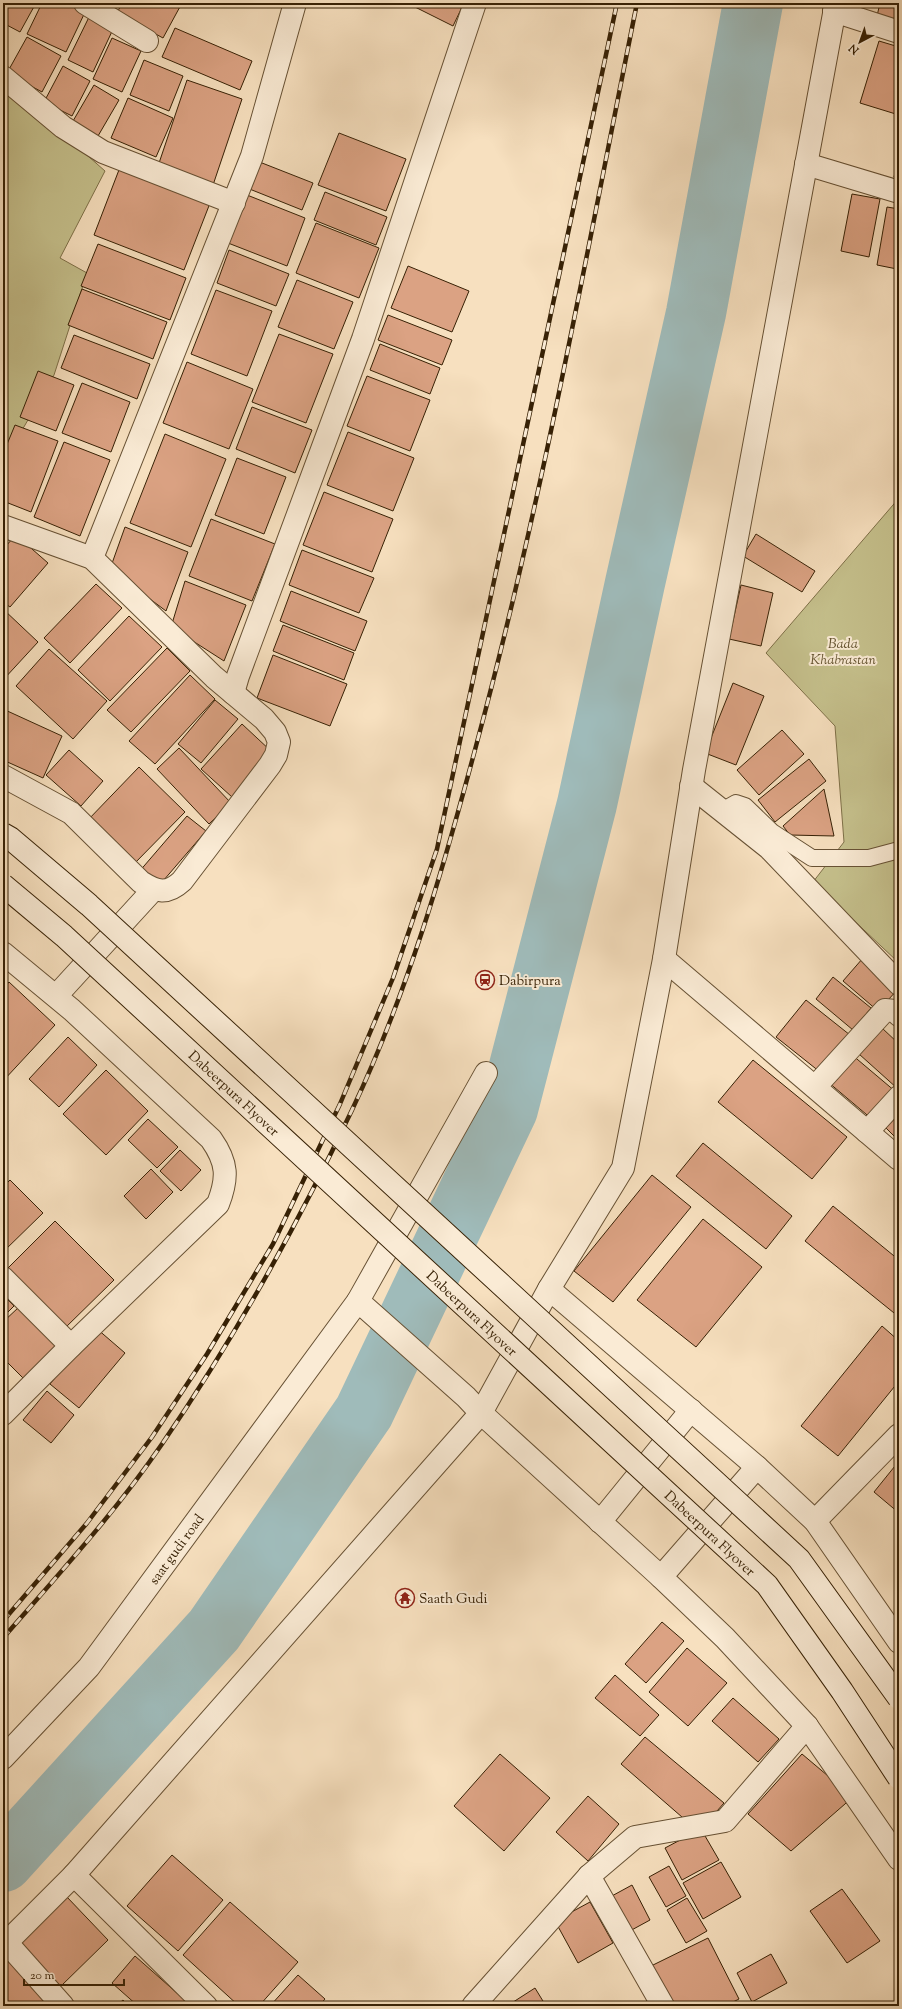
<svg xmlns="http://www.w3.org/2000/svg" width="902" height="2009" font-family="'Sorts Mill Goudy',serif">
<rect width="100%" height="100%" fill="#f7e0bf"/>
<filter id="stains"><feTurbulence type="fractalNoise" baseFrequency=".005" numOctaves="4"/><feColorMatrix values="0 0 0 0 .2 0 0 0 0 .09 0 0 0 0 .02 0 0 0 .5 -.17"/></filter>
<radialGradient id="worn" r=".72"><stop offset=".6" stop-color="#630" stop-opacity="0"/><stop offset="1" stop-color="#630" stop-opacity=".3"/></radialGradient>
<!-- green -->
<g fill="#c5c08c" stroke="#7e7048">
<polygon points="3,81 105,171 60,258 87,273 54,375 3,463"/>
<polygon points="899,498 899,963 813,882 844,842 835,726 766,653"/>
</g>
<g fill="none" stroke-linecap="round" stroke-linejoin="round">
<!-- river -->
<polyline stroke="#9fbbba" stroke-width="60" points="3,1862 214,1630 364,1412 508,1109 587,804 635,583 696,313 753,3"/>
</g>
<!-- building -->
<g fill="#dba283" stroke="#372105">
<polygon points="8,3 36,3 20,32 3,23 3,13"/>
<polygon points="42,3 82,3 88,6 66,52 27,34"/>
<polygon points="122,3 182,3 163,38 117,13"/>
<polygon points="407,3 464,3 453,26"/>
<polygon points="880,3 899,3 899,21 877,16"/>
<polygon points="91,13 115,25 93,72 68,60"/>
<polygon points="175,28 252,61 240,90 162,57"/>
<polygon points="27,37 61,56 42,92 7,73"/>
<polygon points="112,38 141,51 122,92 93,79"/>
<polygon points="879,41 899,47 899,115 860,103"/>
<polygon points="144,60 183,76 169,111 130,95"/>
<polygon points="63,66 90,81 72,116 44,102"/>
<polygon points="187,80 242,99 211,191 156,172"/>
<polygon points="94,85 119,100 98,136 73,121"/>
<polygon points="128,98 173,118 156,157 111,138"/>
<polygon points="339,133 406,159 386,211 318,185"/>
<polygon points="899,156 899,178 894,177"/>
<polygon points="257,161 313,183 302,210 247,188"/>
<polygon points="122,162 212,198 184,270 94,235"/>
<polygon points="325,192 387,217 376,245 314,220"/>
<polygon points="852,194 880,199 869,257 841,251"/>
<polygon points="247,195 305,218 287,266 228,243"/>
<polygon points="887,207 899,209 899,258 897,269 877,265"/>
<polygon points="316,223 379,248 359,298 296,273"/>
<polygon points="98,244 186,278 170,320 81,286"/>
<polygon points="229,250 289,274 276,306 217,283"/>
<polygon points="408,266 469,291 452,332 391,308"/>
<polygon points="297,280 353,302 334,349 278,327"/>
<polygon points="82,289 167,322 153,359 68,325"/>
<polygon points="216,290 272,311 247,376 191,354"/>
<polygon points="388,315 452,340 442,365 378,340"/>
<polygon points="279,334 333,354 306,423 252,402"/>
<polygon points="74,335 150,364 137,399 61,368"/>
<polygon points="380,344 440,368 430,394 370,370"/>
<polygon points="187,362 253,389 229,449 163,423"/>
<polygon points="38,371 74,385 56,431 20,417"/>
<polygon points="367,376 430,400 410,451 347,426"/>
<polygon points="82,383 130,402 111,452 62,433"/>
<polygon points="252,407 312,430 295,473 236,449"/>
<polygon points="15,425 58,441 31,512 3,501 3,454"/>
<polygon points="348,432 414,458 393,511 327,485"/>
<polygon points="165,434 226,459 191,547 130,523"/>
<polygon points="64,442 110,460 80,536 34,517"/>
<polygon points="237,458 286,477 264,534 215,515"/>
<polygon points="324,492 393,519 372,572 303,545"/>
<polygon points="211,519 275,544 252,601 189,576"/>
<polygon points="125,527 188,552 166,611 110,569"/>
<polygon points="756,534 815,571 802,592 743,556"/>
<polygon points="16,535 48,563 10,607 3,602 3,549"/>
<polygon points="302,550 374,578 359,613 289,585"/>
<polygon points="185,581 246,605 224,661 171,627"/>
<polygon points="96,584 122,608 70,663 44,638"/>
<polygon points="741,585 773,593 761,646 729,639"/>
<polygon points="291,591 367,621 355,651 280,621"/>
<polygon points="3,609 38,642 3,680"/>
<polygon points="129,616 162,647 110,701 78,670"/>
<polygon points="283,625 354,653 344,680 273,651"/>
<polygon points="167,648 190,671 131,732 107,710"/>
<polygon points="49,649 107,701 73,739 16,686"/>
<polygon points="273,655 347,684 330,726 257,698"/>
<polygon points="190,675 215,699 155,764 129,741"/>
<polygon points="733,683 764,696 736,765 705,753"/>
<polygon points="215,700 238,719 201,763 178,744"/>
<polygon points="3,709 62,736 43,778 3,760"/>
<polygon points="242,724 272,752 232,797 201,769"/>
<polygon points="782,730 804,754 759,795 737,770"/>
<polygon points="179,748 231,803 209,824 157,769"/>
<polygon points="69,750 103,781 81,806 46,775"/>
<polygon points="809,759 826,781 775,822 758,800"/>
<polygon points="139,767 185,812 132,866 86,822"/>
<polygon points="824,789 834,836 790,835 783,826"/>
<polygon points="187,816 206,831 157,888 138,873"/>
<polygon points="863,958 898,989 878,1011 843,981"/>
<polygon points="833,977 871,1008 853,1030 816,999"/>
<polygon points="9,982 55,1025 3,1081 3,989"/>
<polygon points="806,1000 850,1035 820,1072 776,1037"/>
<polygon points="882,1028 899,1044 898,1089 859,1054"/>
<polygon points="68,1037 97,1065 59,1107 29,1079"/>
<polygon points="851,1054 896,1092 873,1120 828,1082"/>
<polygon points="753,1060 847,1137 812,1179 718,1102"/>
<polygon points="106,1070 148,1111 106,1155 63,1114"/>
<polygon points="899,1111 899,1141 884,1126"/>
<polygon points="148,1119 178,1147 157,1168 128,1140"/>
<polygon points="703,1143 792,1216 766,1249 676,1176"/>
<polygon points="180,1150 201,1170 181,1191 160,1171"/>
<polygon points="151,1169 173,1192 146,1219 124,1196"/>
<polygon points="652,1175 691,1207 613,1302 574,1271"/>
<polygon points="10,1180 43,1213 3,1252 3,1187"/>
<polygon points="833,1206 899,1260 899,1317 805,1241"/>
<polygon points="703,1219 762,1267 696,1347 637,1300"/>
<polygon points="55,1221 114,1280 64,1329 6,1270"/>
<polygon points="3,1295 14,1306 3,1317"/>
<polygon points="19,1307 61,1350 28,1383 3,1358 3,1322"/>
<polygon points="882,1326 899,1341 899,1381 838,1456 801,1426"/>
<polygon points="96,1328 125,1353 79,1408 50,1384"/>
<polygon points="47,1391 74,1415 51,1443 23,1420"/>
<polygon points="899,1461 899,1513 874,1492"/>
<polygon points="662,1622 684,1641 646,1683 625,1664"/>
<polygon points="687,1648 727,1683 688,1726 649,1692"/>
<polygon points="615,1675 659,1715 640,1736 595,1698"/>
<polygon points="733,1698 779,1739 758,1762 712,1721"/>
<polygon points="645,1737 724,1803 710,1819 690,1824 621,1764"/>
<polygon points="500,1754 550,1798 504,1851 454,1806"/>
<polygon points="802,1754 853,1797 791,1851 748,1814"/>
<polygon points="588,1796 619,1824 588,1861 556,1832"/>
<polygon points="701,1829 719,1860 682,1880 665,1848"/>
<polygon points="172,1855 223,1900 178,1951 127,1906"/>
<polygon points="721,1862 741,1897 703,1919 683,1883"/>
<polygon points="669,1866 686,1896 666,1907 649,1877"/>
<polygon points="632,1885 650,1920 628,1932 610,1897"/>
<polygon points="842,1889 880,1941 847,1963 810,1911"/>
<polygon points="66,1896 108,1940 59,1988 17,1943"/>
<polygon points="687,1898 707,1931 686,1943 667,1910"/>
<polygon points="230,1902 298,1962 259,2006 239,2006 183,1955"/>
<polygon points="590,1902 613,1943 578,1963 555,1921"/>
<polygon points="708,1938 739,1999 725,2006 671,2006 651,1966"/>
<polygon points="771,1954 787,1983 752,2002 737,1973"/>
<polygon points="135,1956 186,2001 181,2006 138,2006 112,1983"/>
<polygon points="6,1957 51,2006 3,2006 3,1960"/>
<polygon points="298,1975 325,1999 319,2006 270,2006"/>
<polygon points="535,1988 546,2006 507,2006"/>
<polygon points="123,2000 129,2006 116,2006"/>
</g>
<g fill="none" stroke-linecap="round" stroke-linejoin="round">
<!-- service casing -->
<g stroke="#675134" stroke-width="18">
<polyline id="service" points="722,811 736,803 745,806 772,832 812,858 869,858 899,850"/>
</g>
<!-- minor casing -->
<g stroke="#675134" stroke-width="24">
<g id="minor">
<polyline points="85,3 147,41"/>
<polyline points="834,11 899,32"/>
<polyline points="3,77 63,127 103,152 234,203"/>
<polyline points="806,164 899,192"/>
<path d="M3,526L92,558L214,677L264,719L275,732L279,742L276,755L270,765L182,881C167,895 157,892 141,882L71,813L3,776"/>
<polyline points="92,558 252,156 295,3"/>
<polyline points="233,693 238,676 363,339 475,3"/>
<polyline points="691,786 769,848 899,984"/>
<path d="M3,953L72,1010L211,1139C228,1163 228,1178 218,1204L71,1346L3,1414"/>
<polyline points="664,959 899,1159"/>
<polyline points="56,996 153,890"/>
<polyline points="815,1087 885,1010 895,1011 899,1015"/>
<polyline points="867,1132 899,1097"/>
<polyline points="3,1278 71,1346"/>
<polyline points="549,1289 623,1168 664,959 694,770 836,3"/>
<polyline points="358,1301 486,1073"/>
<polyline points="815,1521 899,1435"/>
<polyline points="74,1875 206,2006"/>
<polyline points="589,1876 663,2006"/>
<polyline points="7,1943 63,2006"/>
<polyline points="3,1946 74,1875 481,1413"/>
<polyline points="473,2006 589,1876 635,1837 725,1821 807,1726"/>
</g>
</g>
<!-- tertiary casing -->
<g stroke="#675134" stroke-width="24">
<g id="tertiary">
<polyline points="481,1413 549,1289 757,1467 815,1521 899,1642"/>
<polyline points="600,1522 691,1410"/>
<polyline points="661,1577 757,1467"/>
<polyline points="3,1758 89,1667 358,1301 466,1397 481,1413 661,1577 725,1638 807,1726 899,1859"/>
</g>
</g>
<!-- service -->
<use href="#service" stroke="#faebd5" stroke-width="16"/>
<!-- minor -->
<use href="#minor" stroke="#faebd5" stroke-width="22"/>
<!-- tertiary -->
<use href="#tertiary" stroke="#faebd5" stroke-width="22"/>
<!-- rail casing -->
<g stroke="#372105" stroke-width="4.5">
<g id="rail">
<polyline points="3,1621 87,1523 152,1437 207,1354 273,1244 340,1104 393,978 437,849 617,3"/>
<path d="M3,1638C58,1575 115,1513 162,1444C234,1339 297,1226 352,1110C407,994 443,870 476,746C542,502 587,251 637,3"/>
</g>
</g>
<!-- rail -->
<use href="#rail" stroke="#faebd5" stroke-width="3" stroke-dasharray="9" stroke-linecap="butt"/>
<!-- secondary-bridge casing -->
<g stroke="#372105" stroke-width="24" stroke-linecap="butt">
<g id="secondary-bridge">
<polyline points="3,834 10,838 89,905 799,1559 899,1698"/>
<polyline points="3,885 64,936 767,1585 842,1691 899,1778"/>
</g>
</g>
<!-- secondary-bridge -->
<use href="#secondary-bridge" stroke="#faebd5" stroke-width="22"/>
</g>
<!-- icons -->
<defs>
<g id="station-ring" transform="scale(1)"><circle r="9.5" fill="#faebd5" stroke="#8f2418" stroke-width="1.5"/><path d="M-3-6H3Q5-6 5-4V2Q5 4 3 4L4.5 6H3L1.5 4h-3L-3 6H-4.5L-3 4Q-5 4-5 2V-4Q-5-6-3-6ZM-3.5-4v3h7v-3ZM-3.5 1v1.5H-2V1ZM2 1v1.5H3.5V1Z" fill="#8f2418"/></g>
<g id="temple-ring" transform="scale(1)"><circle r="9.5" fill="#faebd5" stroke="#8f2418" stroke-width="1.5"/><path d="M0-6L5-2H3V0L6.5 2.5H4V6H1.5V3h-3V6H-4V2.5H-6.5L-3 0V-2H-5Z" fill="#8f2418"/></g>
</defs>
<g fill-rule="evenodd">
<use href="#station-ring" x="485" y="980"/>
<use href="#temple-ring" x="405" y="1598"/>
</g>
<g text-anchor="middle" stroke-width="4" stroke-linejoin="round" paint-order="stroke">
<!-- park labels -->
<g font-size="14" font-style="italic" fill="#62512e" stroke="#faebd5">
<text x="843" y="648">Bada<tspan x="843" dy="16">Khabrastan</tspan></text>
</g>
<!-- poi labels -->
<g font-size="14" fill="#372105" stroke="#faebd5" text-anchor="start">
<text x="499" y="985">Dabirpura</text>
<text x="419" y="1603">Saath Gudi</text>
</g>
<!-- street labels -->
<g font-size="14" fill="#372105" stroke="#faebd5">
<text transform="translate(234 1093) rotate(43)" y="5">Dabeerpura Flyover</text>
<text transform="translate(472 1313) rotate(43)" y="5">Dabeerpura Flyover</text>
<text transform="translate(710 1533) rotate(43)" y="5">Dabeerpura Flyover</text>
<text transform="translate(176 1549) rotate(-54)" y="5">saat gudi road</text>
</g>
</g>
<!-- margin -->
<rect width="902" height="2009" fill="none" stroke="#f7e0bf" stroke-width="16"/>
<rect x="4" y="4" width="894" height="2001" fill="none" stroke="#372105" stroke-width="2"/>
<rect x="8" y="8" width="886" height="1993" fill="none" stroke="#372105"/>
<!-- north arrow -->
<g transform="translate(860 42) rotate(221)" stroke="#faebd5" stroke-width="3" paint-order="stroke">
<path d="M0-3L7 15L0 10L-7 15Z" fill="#372105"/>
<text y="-6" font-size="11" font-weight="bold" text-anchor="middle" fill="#372105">N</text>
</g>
<!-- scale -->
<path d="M24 1979v6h100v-6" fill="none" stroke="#372105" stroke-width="2"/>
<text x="30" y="1979" font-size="12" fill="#372105" stroke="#faebd5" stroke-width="3" paint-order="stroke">20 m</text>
<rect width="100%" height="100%" filter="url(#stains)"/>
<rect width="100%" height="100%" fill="url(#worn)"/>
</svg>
